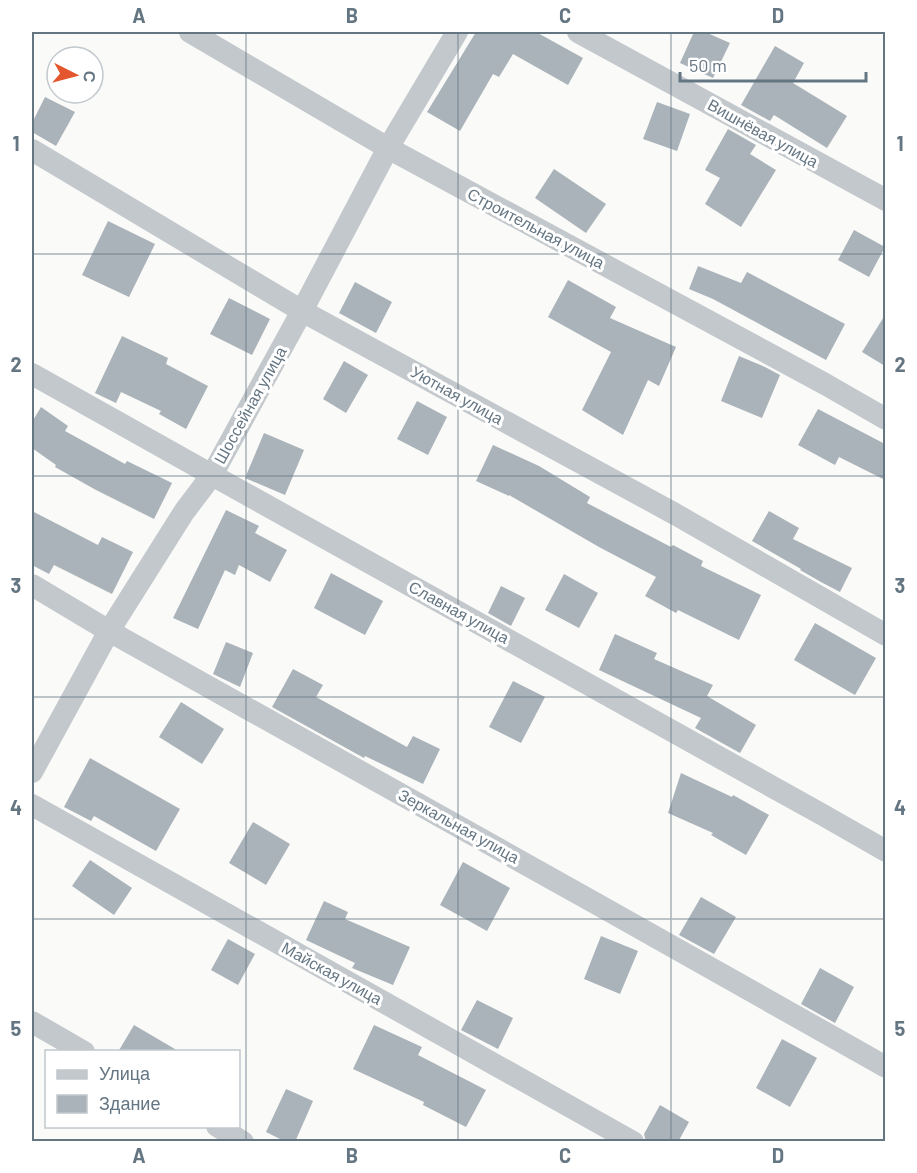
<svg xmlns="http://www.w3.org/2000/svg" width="917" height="1173" font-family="Barlow,sans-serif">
<rect width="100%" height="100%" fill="#fafaf8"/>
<!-- building -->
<g fill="#aab3b9">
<polygon points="476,32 536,32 583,58 568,85 513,54 499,77 493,74 460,131 427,112"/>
<polygon points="694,32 705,32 730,43 713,78 680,63"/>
<polygon points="775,46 804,63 793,83 847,116 827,148 774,115 770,121 741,105"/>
<polygon points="45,97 75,112 56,146 32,132 32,123"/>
<polygon points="657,102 690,114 677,151 643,139"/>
<polygon points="728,129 756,145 750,154 776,170 741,227 705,204 720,178 705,170"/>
<polygon points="554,169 606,204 586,233 535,198"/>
<polygon points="108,221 155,244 129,297 82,275"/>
<polygon points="854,230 885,247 869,277 838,260"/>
<polygon points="698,266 741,283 747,272 845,324 826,360 713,299 689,289"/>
<polygon points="568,280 616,307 610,318 676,347 659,386 648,380 623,435 582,410 611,352 548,317"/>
<polygon points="355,282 392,302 376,333 339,313"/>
<polygon points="229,298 270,319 252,355 210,334"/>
<polygon points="885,315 885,366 862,352"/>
<polygon points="122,336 168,358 166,364 208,386 186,429 159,414 161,411 121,392 116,403 95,393"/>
<polygon points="739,356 765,367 780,375 762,418 721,401"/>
<polygon points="344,361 368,375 346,413 323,399"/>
<polygon points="417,401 447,417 428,455 397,439"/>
<polygon points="41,407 68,426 65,431 125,464 127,461 172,483 154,519 96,490 55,467 56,465 32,448 32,422"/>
<polygon points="818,409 885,444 885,480 839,457 835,465 798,445"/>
<polygon points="264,433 304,450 285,495 245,478"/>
<polygon points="493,445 539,466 590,497 587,503 671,547 673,545 703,561 701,566 761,595 739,640 678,610 676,613 645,596 656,577 599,547 509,495 509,496 476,481"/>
<polygon points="226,510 259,526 255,533 287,550 270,582 239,565 235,575 225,570 198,629 173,618"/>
<polygon points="32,511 98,545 102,537 133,552 112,594 54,565 49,574 32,565"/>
<polygon points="769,511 799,528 793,539 852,568 840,592 821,582 800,570 801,569 752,541"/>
<polygon points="331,573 383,601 365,635 314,608"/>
<polygon points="564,574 598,593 579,628 545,610"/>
<polygon points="501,586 525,598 511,626 488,613"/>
<polygon points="815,623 876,658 855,695 794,660"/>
<polygon points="615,634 657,653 654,659 713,685 707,696 756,725 740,753 695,728 701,718 599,670"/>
<polygon points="226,642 253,653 240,687 213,674"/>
<polygon points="293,669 323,685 316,697 407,747 413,736 440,749 423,784 365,756 364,758 272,707"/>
<polygon points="513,681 545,697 521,743 489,727"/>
<polygon points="181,702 224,729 202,764 159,737"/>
<polygon points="90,758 180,809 156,851 94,816 91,821 64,807"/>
<polygon points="681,773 732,797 733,795 769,815 746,855 711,835 713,833 668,813"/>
<polygon points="253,822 290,844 266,885 229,863"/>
<polygon points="90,860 132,888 114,915 72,886"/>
<polygon points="463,862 510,888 487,931 440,905"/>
<polygon points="701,897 736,917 714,954 679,935"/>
<polygon points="324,901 348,912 345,919 410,947 393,985 352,968 355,963 306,940"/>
<polygon points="601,936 638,951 620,994 584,979"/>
<polygon points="228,939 255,954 238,985 211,970"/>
<polygon points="820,968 854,987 835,1023 801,1004"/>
<polygon points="477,1000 513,1018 498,1049 461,1030"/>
<polygon points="134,1025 180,1052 118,1052"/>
<polygon points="374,1025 422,1047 418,1055 486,1090 466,1127 423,1105 424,1102 353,1069"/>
<polygon points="782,1039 817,1058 790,1107 756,1088"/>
<polygon points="286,1089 313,1101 295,1142 286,1142 266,1132"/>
<polygon points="660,1105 689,1122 678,1142 646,1142 644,1134"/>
</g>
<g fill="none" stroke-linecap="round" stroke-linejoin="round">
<!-- street -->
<g stroke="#c3c8cc" stroke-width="22">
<polyline points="190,32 388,148 825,384 886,419"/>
<polyline points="578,32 886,200"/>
<polyline points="32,150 302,311 675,514 886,635"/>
<polyline points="32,374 212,475 823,815 886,851"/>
<polyline points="32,585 109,631 595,903 886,1067"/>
<polyline points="32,772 109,631 184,512 212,475 302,311 388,148 457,32"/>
<polyline points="32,805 633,1142"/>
<polyline points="32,1022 84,1052"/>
<polyline points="217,1126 243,1142"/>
</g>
</g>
<!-- grid -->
<path fill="none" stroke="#657683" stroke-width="1.5" stroke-opacity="0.55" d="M246,32V1142M458,32V1142M671,32V1142M32,254H886M32,476H886M32,697H886M32,919H886"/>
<g text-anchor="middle" stroke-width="6" stroke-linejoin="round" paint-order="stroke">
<!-- street labels -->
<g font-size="16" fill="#657683" stroke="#fff">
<text transform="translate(763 133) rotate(29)" y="6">Вишнёвая улица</text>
<text transform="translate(536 228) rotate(28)" y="6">Строительная улица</text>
<text transform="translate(457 395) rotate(29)" y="6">Уютная улица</text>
<text transform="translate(250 405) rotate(-61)" y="6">Шоссейная улица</text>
<text transform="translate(459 612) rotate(29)" y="6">Славная улица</text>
<text transform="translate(459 826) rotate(29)" y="6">Зеркальная улица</text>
<text transform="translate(332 973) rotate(29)" y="6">Майская улица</text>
</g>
</g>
<!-- border -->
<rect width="917" height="1173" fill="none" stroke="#ffffff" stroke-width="66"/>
<!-- legend -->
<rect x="45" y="1050" width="195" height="78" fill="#ffffff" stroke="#c1c8cd" stroke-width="1.5"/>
<rect x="57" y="1070" width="30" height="9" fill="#c3c8cc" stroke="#c1c8cd" stroke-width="1.5"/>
<text x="99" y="1080" font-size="18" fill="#657683">Улица</text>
<rect x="57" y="1095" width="30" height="18" fill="#aab3b9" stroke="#c1c8cd" stroke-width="1.5"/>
<text x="99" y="1110" font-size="18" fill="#657683">Здание</text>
<!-- north arrow -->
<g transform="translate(75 75) rotate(96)"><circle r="28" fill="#ffffff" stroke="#c1c8cd" stroke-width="1.5"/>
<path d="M0-4.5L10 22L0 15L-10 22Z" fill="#e4572e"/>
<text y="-9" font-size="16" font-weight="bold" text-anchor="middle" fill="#657683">С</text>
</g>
<!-- scale -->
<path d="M680 72v9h186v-9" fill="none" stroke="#657683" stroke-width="3"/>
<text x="689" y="72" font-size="18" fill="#657683" stroke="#ffffff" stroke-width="4.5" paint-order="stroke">50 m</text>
<rect x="33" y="33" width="851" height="1107" fill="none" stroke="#657683" stroke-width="2"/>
<g font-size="20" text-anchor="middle" font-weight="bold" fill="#657683">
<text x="139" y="23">A</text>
<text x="352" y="23">B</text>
<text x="565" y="23">C</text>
<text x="778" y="23">D</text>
<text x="16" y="151">1</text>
<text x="900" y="151">1</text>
<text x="16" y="372">2</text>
<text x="900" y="372">2</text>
<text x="16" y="593">3</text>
<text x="900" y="593">3</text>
<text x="16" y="815">4</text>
<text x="900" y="815">4</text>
<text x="16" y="1036">5</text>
<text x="900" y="1036">5</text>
<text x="139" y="1163">A</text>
<text x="352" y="1163">B</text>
<text x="565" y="1163">C</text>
<text x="778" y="1163">D</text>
</g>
</svg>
